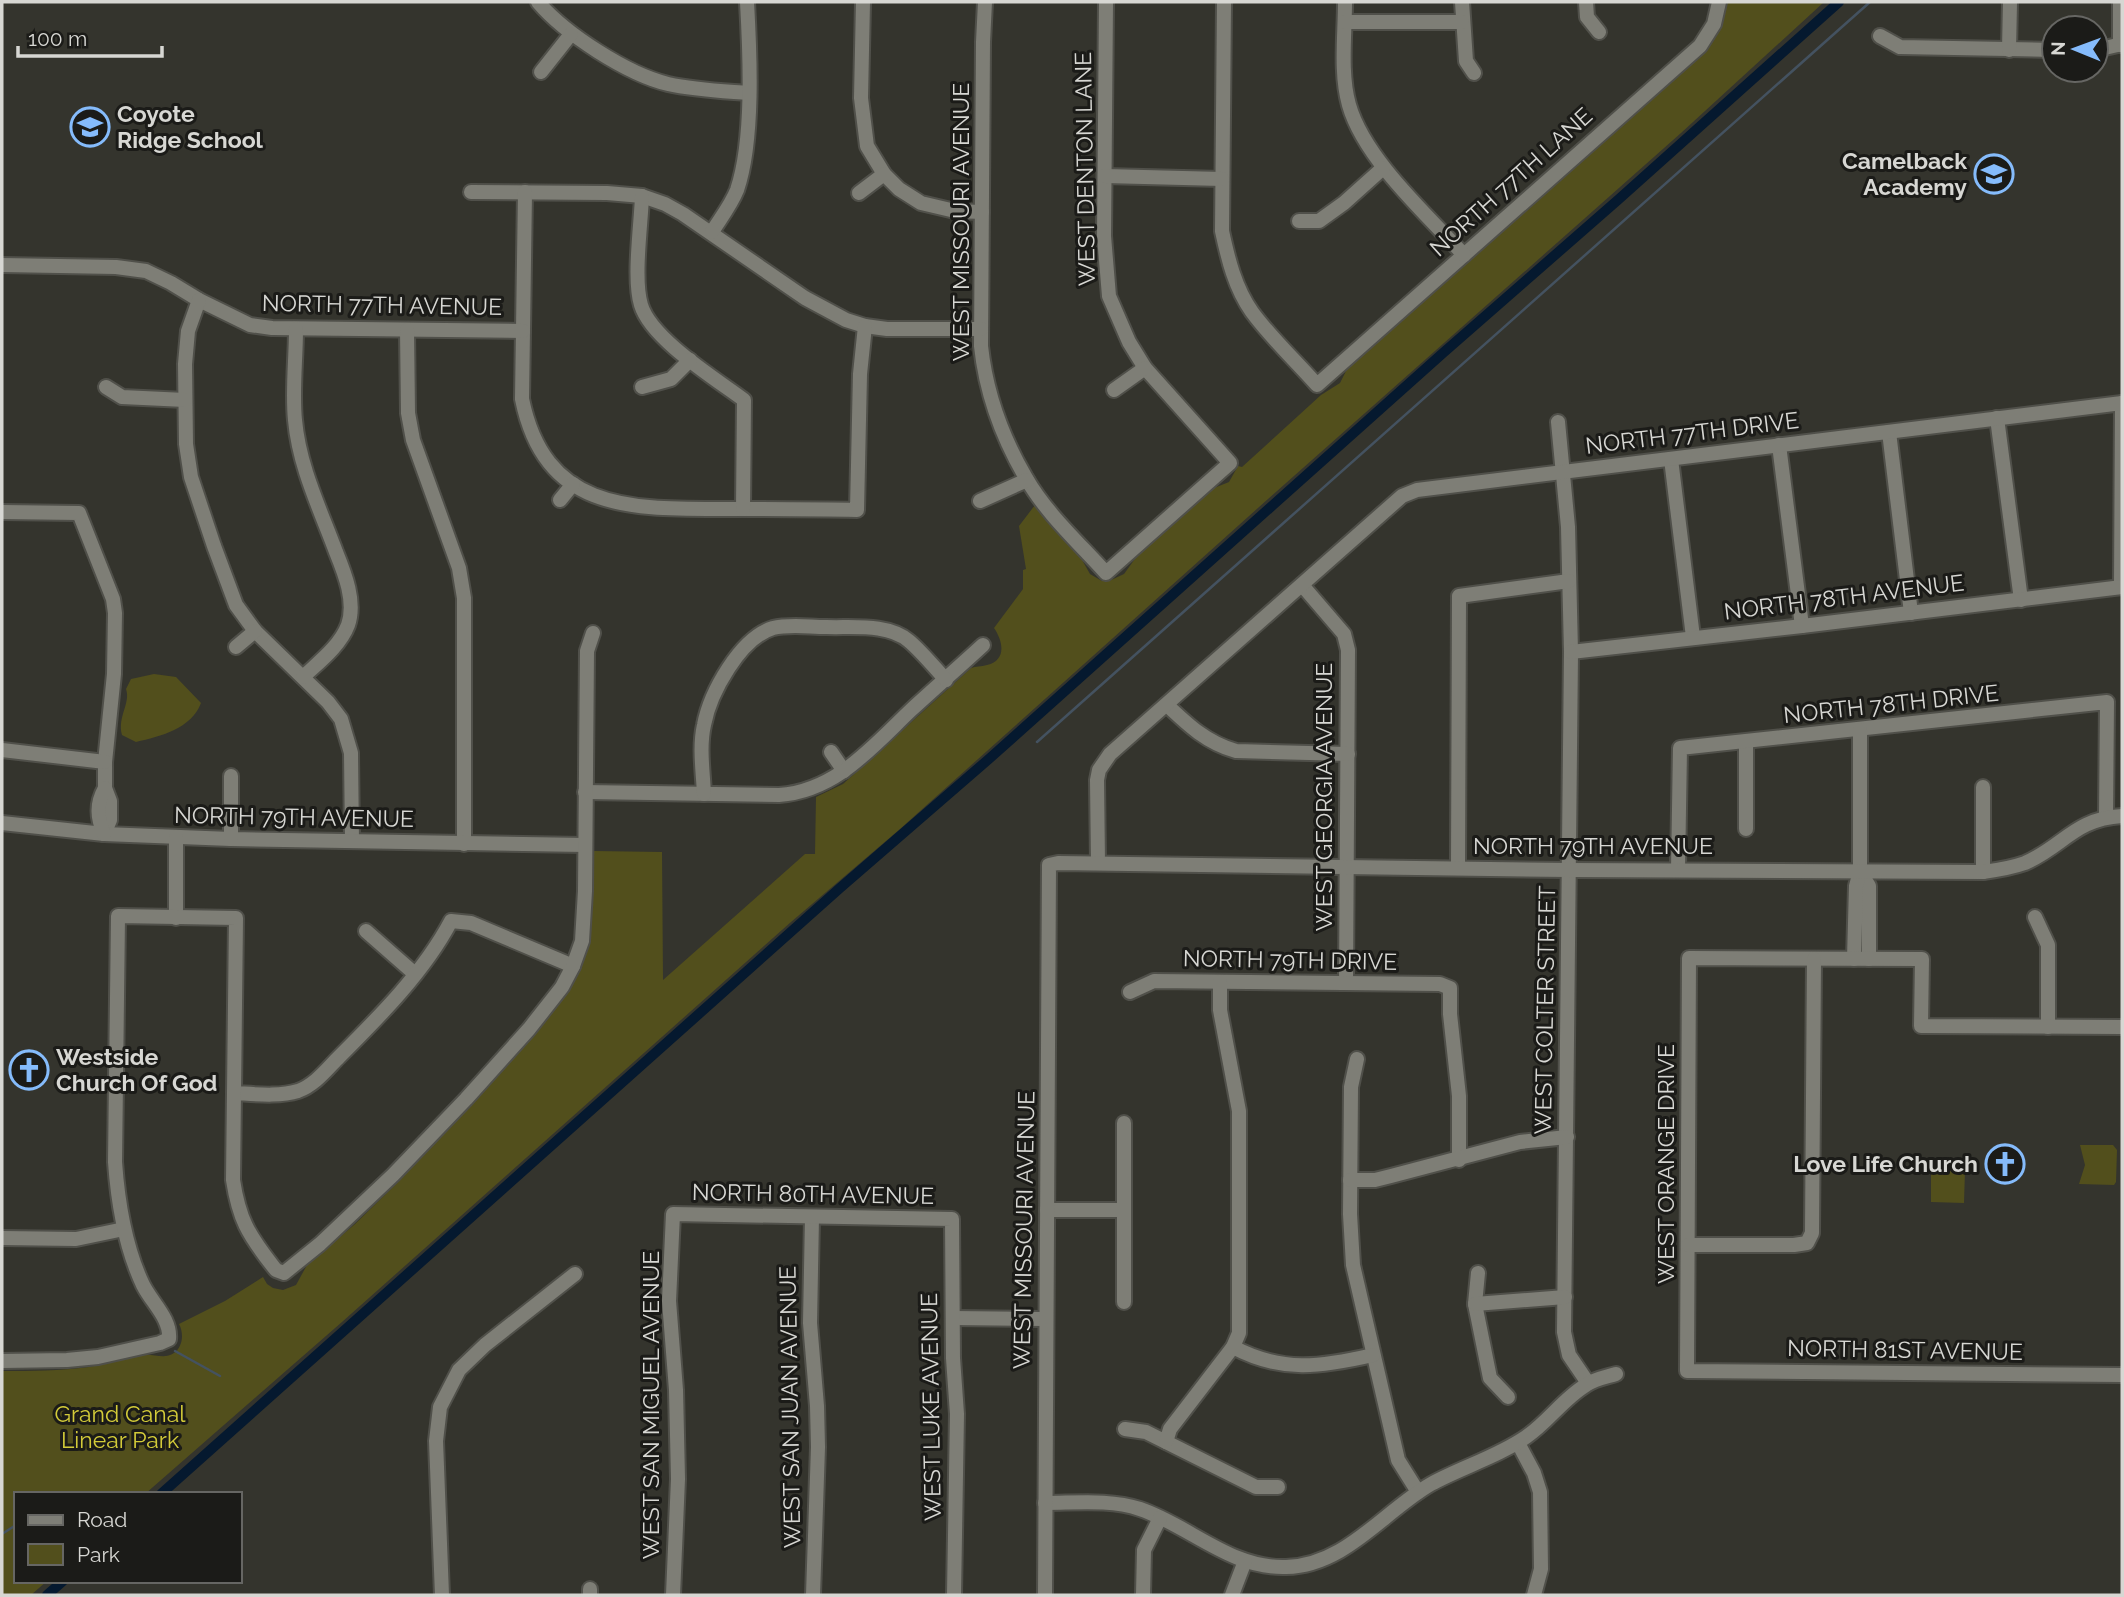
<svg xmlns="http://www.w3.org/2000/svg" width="2124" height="1597" font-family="Raleway,sans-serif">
<rect width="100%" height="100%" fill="#34342d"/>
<!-- green -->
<g fill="#524f1c">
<path d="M1726,2H1824L1681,133L1268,499L900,829L791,922L342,1322L145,1494H16V1581H47L31,1595H2V1371C31,1371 60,1371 89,1367C107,1364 124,1358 142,1355C153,1353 164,1360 174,1353C183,1347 184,1333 179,1324L225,1301L263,1277L267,1284L273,1288L283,1290L296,1285L307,1265L355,1224L398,1182L471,1104L568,992C596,948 591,902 593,851L662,852L663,980L805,854H815L816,797L843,784L971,668C976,666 981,667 987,665C1007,660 1003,641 994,628L1023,589V570L1026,569L1019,526L1035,505L1081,558L1090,574L1102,581H1109L1124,574L1137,556L1214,488L1229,482L1238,466L1242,467L1321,395L1340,383L1347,369L1706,51L1723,22Z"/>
<path d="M154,674L176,677L201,703C191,729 161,736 136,742L122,735C117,717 131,703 126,689L131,679Z"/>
<polygon points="2080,1145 2113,1145 2117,1150 2116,1182 2114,1185 2079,1184 2085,1165"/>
<polygon points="1931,1169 1965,1170 1964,1203 1931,1202"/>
</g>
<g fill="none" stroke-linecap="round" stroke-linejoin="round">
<!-- stream -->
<g stroke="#445260" stroke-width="2.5">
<polyline points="1037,742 1870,2"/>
<polyline points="175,1351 220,1376"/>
<polyline points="2,1534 16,1525"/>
</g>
<!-- canal -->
<g stroke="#05192f" stroke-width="10">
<polyline points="161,1494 840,888 990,758 1443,353 1619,199 1839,2"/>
<polyline points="47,1595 63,1581"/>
</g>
<!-- minor casing -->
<g stroke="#50504a" stroke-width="18">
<g id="minor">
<path d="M538,2C565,34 627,74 668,84C695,90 722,91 748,93"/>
<polyline points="863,2 861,98 867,146 884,174 899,189 921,203 955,211 982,212"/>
<path d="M985,2L983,42L981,346C986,393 1002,437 1026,478C1046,513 1079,543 1106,573L1230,463L1145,368L1129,342L1109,296L1104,236L1106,2"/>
<path d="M1224,2L1222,231C1228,259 1235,288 1252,312C1271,338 1296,361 1317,385L1700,46L1714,24L1719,2"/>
<path d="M1345,2C1345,35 1340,73 1349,105C1364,158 1426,214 1464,255"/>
<polyline points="1462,2 1466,61 1474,73"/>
<polyline points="1586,2 1587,17 1599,32"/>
<polyline points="1345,22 1462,22"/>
<polyline points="1880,36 1900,47 2054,50"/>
<polyline points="2120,45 2120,2"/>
<polyline points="2009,50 2010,2"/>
<polyline points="2096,50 2122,44"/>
<polyline points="541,72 571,34"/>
<polyline points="1105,176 1222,179"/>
<polyline points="471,192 607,193 642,196 665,204 683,214 805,298 846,320 865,326 887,329 981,329"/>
<path d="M525,192L522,399C545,511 629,509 723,509C768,509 813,509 857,510L860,374L865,326"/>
<polyline points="859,193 884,174"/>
<path d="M642,196C641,225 633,279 641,305C651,339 716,379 744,400L743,509"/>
<polyline points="1299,221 1319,221 1344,203 1383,168"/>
<path d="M712,232C720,219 731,205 737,190C754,140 750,55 747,2"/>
<polyline points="2,265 116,267 146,271 171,283 199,300 250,325 272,328 523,331"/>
<polyline points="199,300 188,331 185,364 186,444 191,477 214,546 236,605 255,631 328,702 341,719 351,753 352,841"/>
<path d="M296,329C296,359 292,391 295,420C299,466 320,509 336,552C345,574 356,602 348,625C340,646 319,662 303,677"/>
<polyline points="407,330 408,413 413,440 459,568 464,598 464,844"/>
<polyline points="106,387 122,397 185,400"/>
<polyline points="642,387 671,379 690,360"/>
<polyline points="1114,390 1145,368"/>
<polyline points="1997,418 2021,600"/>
<polyline points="1558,422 1568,527 1571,652 1564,1332 1569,1355 1588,1383"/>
<polyline points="1889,432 1911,613"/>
<polyline points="1779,445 1802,626"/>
<polyline points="1671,459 1693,637"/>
<polyline points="560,500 573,484"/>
<polyline points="980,501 1027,480"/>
<polyline points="2,512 79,513 113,599 115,613 114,674 105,762 105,788 110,801 110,820 104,834"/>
<polyline points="1302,585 1344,634 1348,650 1346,983"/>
<polyline points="2121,587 2122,403"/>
<polyline points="236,647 255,631"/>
<polyline points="1571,652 1802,626 2122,587"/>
<path d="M1167,705C1188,725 1207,743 1236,751L1348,754"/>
<polyline points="2,750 105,762"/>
<polyline points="831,752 844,771"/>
<polyline points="1983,787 1983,872"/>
<path d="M585,792L779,795C836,791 872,747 911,710C935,688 959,667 983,645"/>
<path d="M704,794C703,772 699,747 704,725C710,693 740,638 773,628C789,624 809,627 826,627C852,628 888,623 909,641C922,652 934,667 946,680"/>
<polyline points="2,823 104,834 231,839 585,845"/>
<polyline points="1746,829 1746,742"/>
<path d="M104,834C97,817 96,804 105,788"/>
<polyline points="231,839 231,776"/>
<polyline points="1098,863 1097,780 1099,770 1110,754 1402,496 1417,490 2122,403"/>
<polyline points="1458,868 1459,596 1569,581"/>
<polyline points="1678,870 1680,748 2107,702 2106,817"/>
<polyline points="1860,871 1869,886 1869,959"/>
<polyline points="2035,917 2048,945 2048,1027"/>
<polyline points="176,918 176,837"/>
<polyline points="366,931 415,974"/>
<polyline points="1854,959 1856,886 1860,871 1860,730"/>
<polyline points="1130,992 1154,981 1440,984 1450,988 1450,1014 1459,1096 1459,1160"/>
<polyline points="2122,1027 1921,1026 1922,959 1689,958 1687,1371 2122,1375"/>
<polyline points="1357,1059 1351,1087 1350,1214 1353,1265 1398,1460 1418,1492"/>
<path d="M234,1093C254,1094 279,1097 298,1091C315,1085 327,1069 339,1057C380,1016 424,972 451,921L471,923L573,966"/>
<polyline points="1350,1180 1375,1180 1391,1176 1520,1142 1567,1137"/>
<polyline points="1047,1210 1124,1210"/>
<polyline points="812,1217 810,1323 817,1406 818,1447 813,1595"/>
<polyline points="2,1238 76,1239 124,1229"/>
<polyline points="1688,1245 1794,1245 1807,1243 1812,1233 1814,959"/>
<polyline points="1478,1273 1475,1304 1490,1378 1508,1397"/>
<polyline points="1124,1302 1124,1123"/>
<polyline points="1475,1304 1565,1297"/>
<polyline points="953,1318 1045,1319"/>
<path d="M1233,1347C1282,1373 1321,1367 1373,1355"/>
<path d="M2,1361L67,1360L98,1357L160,1343L169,1339C171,1319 152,1303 143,1285C125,1247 118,1204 115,1162L118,916L236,918L233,1180C239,1219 248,1234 272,1265L276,1270L284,1273L320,1244L393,1175L466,1099L529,1029L562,987L573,966L582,941L585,891L587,651L593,633"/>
<polyline points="1125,1429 1146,1432 1256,1487 1278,1487"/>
<polyline points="1166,1442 1170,1429 1233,1347 1239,1333 1239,1111 1220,1010 1220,982"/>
<polyline points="1518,1443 1534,1473 1540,1492 1541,1569 1534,1595"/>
<path d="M1045,1503C1076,1503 1110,1499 1140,1509C1190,1526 1231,1569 1286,1567C1345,1566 1384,1511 1431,1484C1462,1467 1497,1457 1526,1437C1548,1422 1563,1399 1586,1385C1594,1379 1606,1377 1616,1374"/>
<polyline points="590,1589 590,1595"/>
<polyline points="442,1595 436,1441 440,1407 459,1370 485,1345 575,1274"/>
<polyline points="673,1595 678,1479 676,1390 669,1301 673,1214 952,1219 953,1358 957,1414 954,1595"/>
<path d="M1045,1595L1049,865L1058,863L1569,870L1983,872C1998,870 2011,868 2025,863C2064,846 2074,819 2122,816"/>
<polyline points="1143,1595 1144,1550 1160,1518"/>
<polyline points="1232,1595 1245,1561"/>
</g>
</g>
<!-- minor -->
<use href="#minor" stroke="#7e7e76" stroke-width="14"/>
</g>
<!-- icons -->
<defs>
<g id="school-ring" transform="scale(2.0125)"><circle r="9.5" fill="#1b1b18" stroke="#85bbfb" stroke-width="1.5"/><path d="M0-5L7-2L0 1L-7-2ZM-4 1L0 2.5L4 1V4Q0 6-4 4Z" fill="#85bbfb"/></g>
<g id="church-ring" transform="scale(2.0125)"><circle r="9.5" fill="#1b1b18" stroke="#85bbfb" stroke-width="1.5"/><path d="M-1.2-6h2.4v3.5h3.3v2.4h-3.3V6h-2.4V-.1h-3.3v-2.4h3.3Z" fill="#85bbfb"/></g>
</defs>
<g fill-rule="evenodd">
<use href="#school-ring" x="90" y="127"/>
<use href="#school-ring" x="1994" y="174"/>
<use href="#church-ring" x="29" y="1070"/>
<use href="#church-ring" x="2005" y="1164"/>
</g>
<g text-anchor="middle" stroke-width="6" stroke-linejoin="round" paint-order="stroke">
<!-- poi labels -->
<g font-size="23" font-weight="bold" fill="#d7d7d3" stroke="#1b1b18" text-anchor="start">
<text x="117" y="122">Coyote<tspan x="117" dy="26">Ridge School</tspan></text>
<text x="1967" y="169" text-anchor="end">Camelback<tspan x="1967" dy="26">Academy</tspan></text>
<text x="56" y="1065">Westside<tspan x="56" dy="26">Church Of God</tspan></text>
<text x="1978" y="1172" text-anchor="end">Love Life Church</text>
</g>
<!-- street labels -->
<g font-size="23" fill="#d7d7d3" stroke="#1b1b18">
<text transform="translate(1085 169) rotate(-91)" y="8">WEST DENTON LANE</text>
<text transform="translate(1511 182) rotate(-42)" y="8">NORTH 77TH LANE</text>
<text transform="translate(961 222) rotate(-90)" y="8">WEST MISSOURI AVENUE</text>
<text transform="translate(382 305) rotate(1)" y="8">NORTH 77TH AVENUE</text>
<text transform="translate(1692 433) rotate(-7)" y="8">NORTH 77TH DRIVE</text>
<text transform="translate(1844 597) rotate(-7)" y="8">NORTH 78TH AVENUE</text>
<text transform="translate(1891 704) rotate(-6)" y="8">NORTH 78TH DRIVE</text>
<text transform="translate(1324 797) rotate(-90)" y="8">WEST GEORGIA AVENUE</text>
<text transform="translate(294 817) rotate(1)" y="8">NORTH 79TH AVENUE</text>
<text x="1593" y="854">NORTH 79TH AVENUE</text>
<text transform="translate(1290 960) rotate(1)" y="8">NORTH 79TH DRIVE</text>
<text transform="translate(1545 1010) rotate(-89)" y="8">WEST COLTER STREET</text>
<text transform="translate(1666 1164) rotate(-90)" y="8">WEST ORANGE DRIVE</text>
<text transform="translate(813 1194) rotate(1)" y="8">NORTH 80TH AVENUE</text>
<text transform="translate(1024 1230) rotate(-89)" y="8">WEST MISSOURI AVENUE</text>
<text transform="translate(1905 1350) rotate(1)" y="8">NORTH 81ST AVENUE</text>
<text transform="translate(651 1405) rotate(-90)" y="8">WEST SAN MIGUEL AVENUE</text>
<text transform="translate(790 1407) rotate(-91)" y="8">WEST SAN JUAN AVENUE</text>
<text transform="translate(931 1407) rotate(-91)" y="8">WEST LUKE AVENUE</text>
</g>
<!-- park labels -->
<g font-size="23" fill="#d3cb39" stroke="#1b1b18">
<text x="120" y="1422">Grand Canal<tspan x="120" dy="26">Linear Park</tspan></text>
</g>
</g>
<!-- border -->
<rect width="2124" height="1597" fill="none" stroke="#d7d7d3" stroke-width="7"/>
<!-- legend -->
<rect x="14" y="1492" width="228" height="91" fill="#1b1b18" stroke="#666663" stroke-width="2"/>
<rect x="28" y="1515" width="35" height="10" fill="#7e7e76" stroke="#666663" stroke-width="2"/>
<text x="77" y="1527" font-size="21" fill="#d7d7d3">Road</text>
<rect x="28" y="1544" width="35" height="21" fill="#524f1c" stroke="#666663" stroke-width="2"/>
<text x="77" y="1562" font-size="21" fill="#d7d7d3">Park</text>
<!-- north arrow -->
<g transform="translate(2075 49) rotate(271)"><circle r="33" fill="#1b1b18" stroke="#666663" stroke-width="2"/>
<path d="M0-5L12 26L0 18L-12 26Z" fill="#85bbfb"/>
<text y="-10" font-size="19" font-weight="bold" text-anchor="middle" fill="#d7d7d3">N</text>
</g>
<!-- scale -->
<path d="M18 46v10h144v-10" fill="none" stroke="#d7d7d3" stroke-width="3.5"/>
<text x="28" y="46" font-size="21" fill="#d7d7d3" stroke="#1b1b18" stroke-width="5" paint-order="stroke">100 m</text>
</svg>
